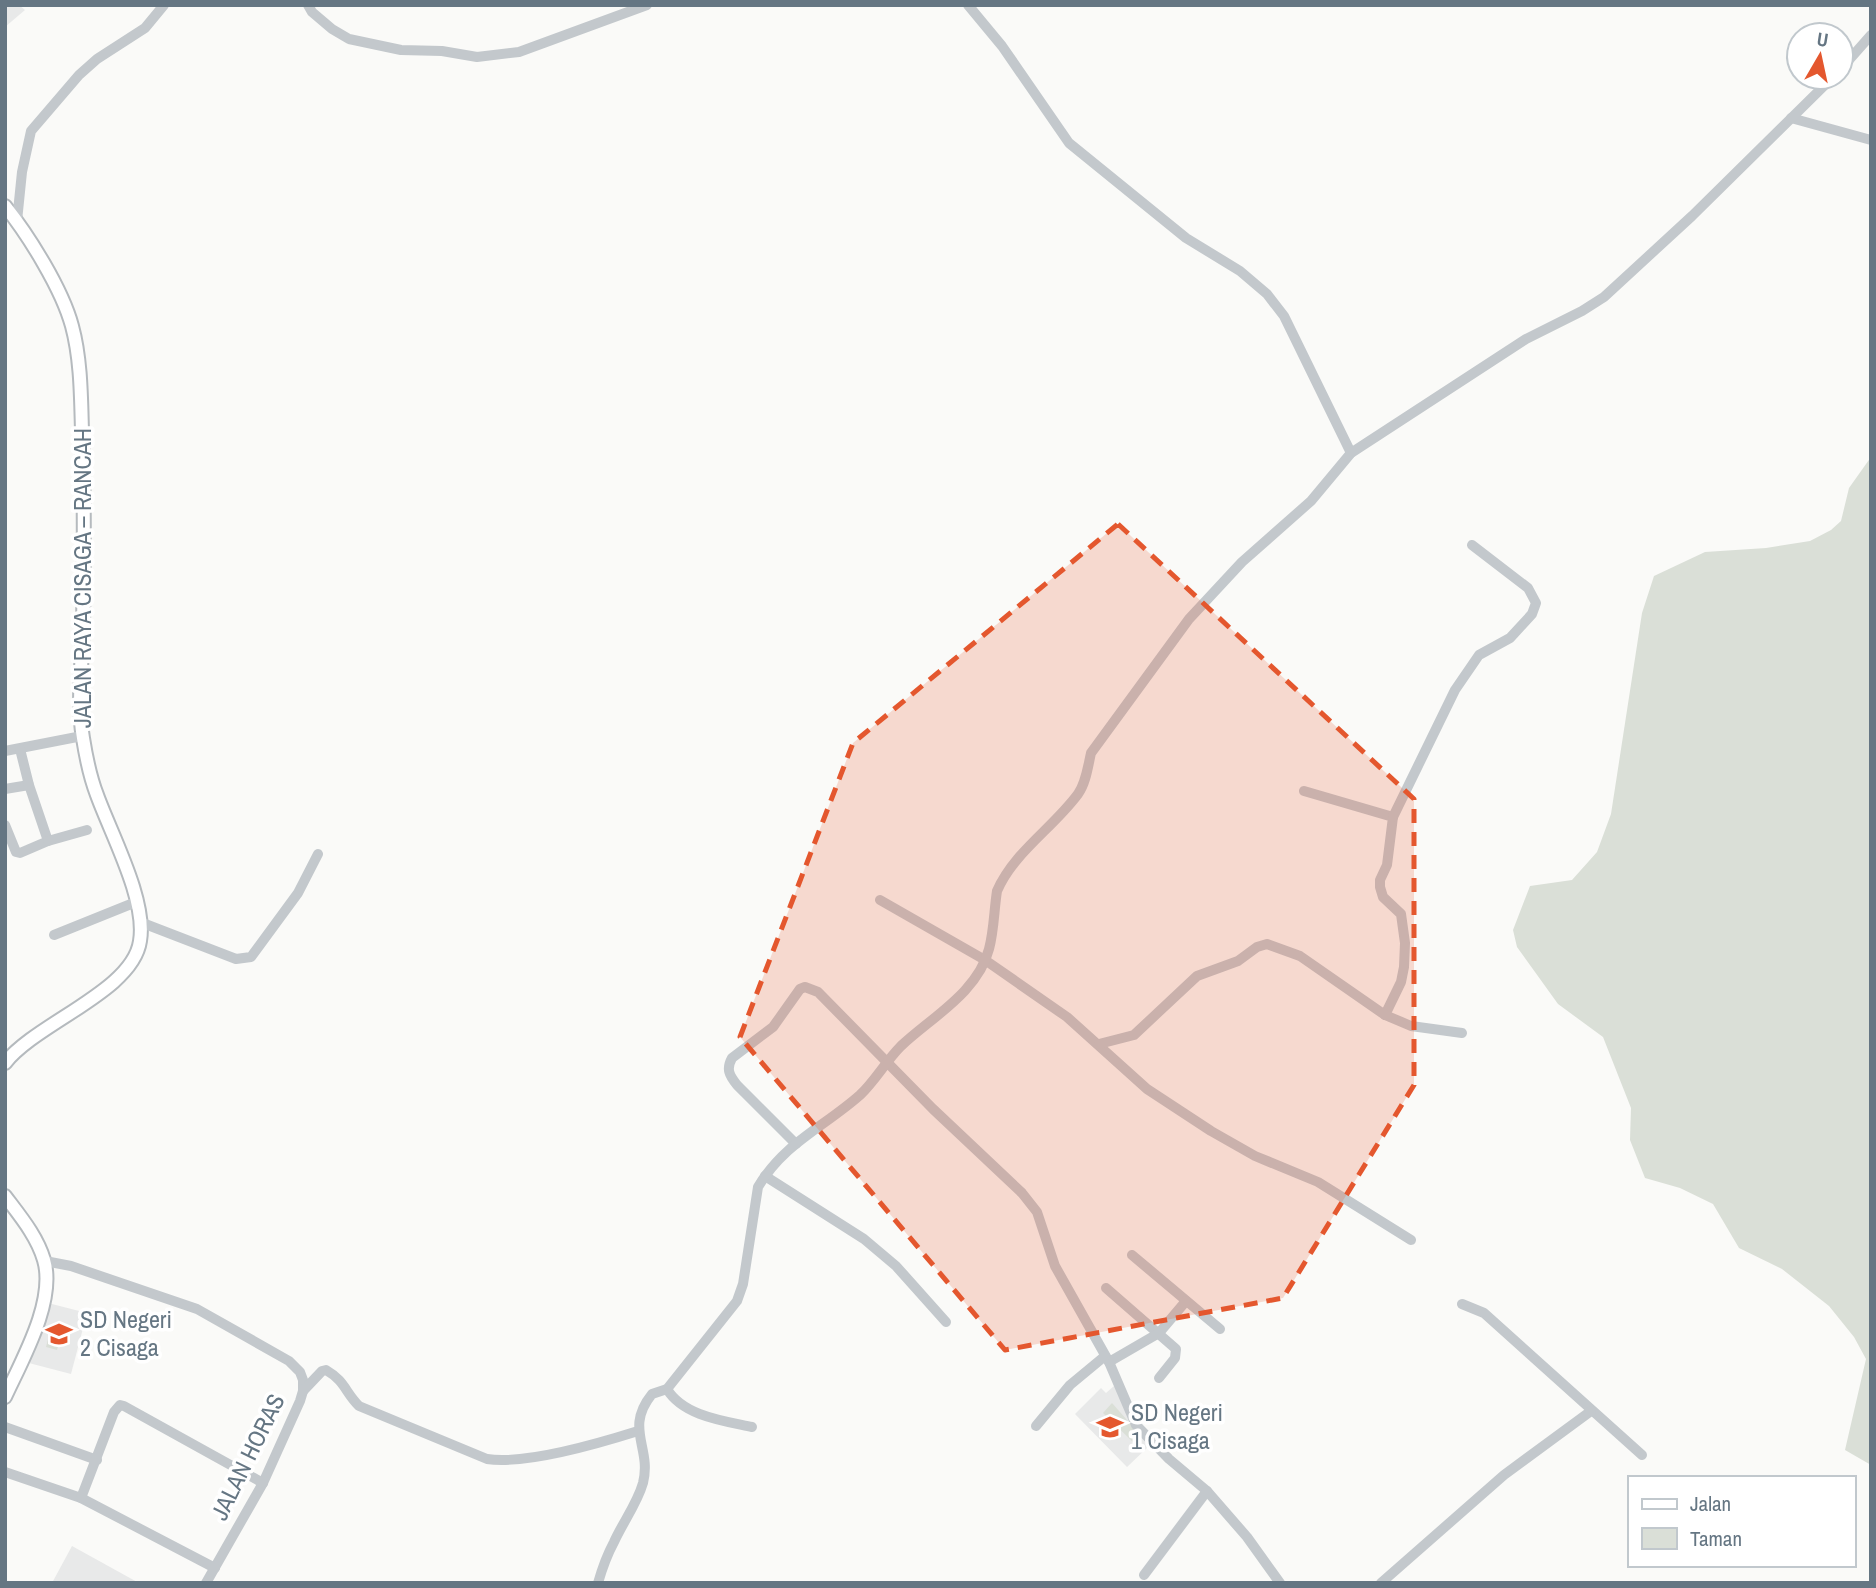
<svg xmlns="http://www.w3.org/2000/svg" width="1876" height="1588" font-family="'Archivo Narrow',sans-serif">
<rect width="100%" height="100%" fill="#fafaf8"/>
<!-- built -->
<g fill="#e8e9e9">
<polygon points="5,5 19,5 25,10 5,27"/>
<polygon points="48,1303 87,1313 71,1374 25,1362"/>
<polygon points="1114,1386 1150,1445 1127,1467 1075,1414 1101,1388 1106,1393"/>
<polygon points="72,1546 139,1583 52,1583"/>
</g>
<!-- green -->
<g fill="#dadfd7">
<polygon points="1871,457 1871,1465 1845,1450 1866,1359 1854,1337 1829,1306 1782,1269 1739,1248 1713,1204 1680,1188 1645,1178 1630,1140 1631,1108 1603,1037 1558,1004 1517,947 1513,930 1530,886 1572,880 1597,852 1611,814 1642,613 1654,576 1705,552 1766,548 1810,541 1831,530 1841,521 1849,488"/>
<polygon points="52,1324 63,1327 57,1350 46,1347"/>
<polygon points="1112,1403 1141,1436 1134,1443 1103,1413"/>
</g>
<g fill="none" stroke-linecap="round" stroke-linejoin="round">
<!-- major casing -->
<g stroke="#b5babe" stroke-width="16">
<g id="major">
<path d="M5,206C29,236 62,289 72,326C81,359 81,397 82,431C85,497 84,562 83,627C82,663 77,703 83,738C86,757 90,777 97,795C111,834 147,900 140,941C133,991 36,1023 5,1063"/>
<path d="M5,1196C20,1216 37,1236 44,1260C56,1301 22,1360 5,1397"/>
</g>
</g>
<!-- minor -->
<g stroke="#c3c8cc" stroke-width="10">
<polyline points="308,5 312,12 332,29 349,39 401,50 442,51 477,57 519,52 647,5"/>
<polyline points="968,5 1002,46 1069,143 1186,238 1240,271 1267,294 1284,316 1351,453"/>
<polyline points="1841,69 1871,35"/>
<polyline points="1791,118 1871,140"/>
<polyline points="17,221 22,172 31,131 79,75 97,59 145,28 164,5"/>
<polyline points="5,751 82,736"/>
<polyline points="5,789 29,785"/>
<polyline points="1304,791 1393,817 1387,865 1380,880 1380,887 1383,897 1401,914 1405,943 1404,967 1401,982 1385,1015"/>
<polyline points="1393,817 1455,690 1479,655 1510,638 1532,614 1536,603 1528,588 1472,545"/>
<polyline points="5,825 16,852 20,853 48,841 29,785 20,749"/>
<polyline points="48,841 87,830"/>
<polyline points="880,900 985,960 1067,1017 1147,1089 1211,1131 1255,1156 1318,1182 1411,1240"/>
<polyline points="140,922 236,959 251,957 298,893 318,854"/>
<polyline points="54,935 136,902"/>
<polyline points="1099,1044 1134,1035 1197,976 1238,961 1257,947 1267,944 1300,956 1385,1015 1411,1026 1462,1033"/>
<path d="M796,1144L737,1085C729,1075 726,1069 732,1058L773,1027L800,989L805,987L818,992L933,1109L1022,1193L1037,1212L1055,1266L1109,1362L1136,1425L1169,1459L1207,1491L1247,1537L1280,1583"/>
<polyline points="765,1176 864,1239 896,1266 946,1322"/>
<polyline points="1132,1255 1220,1329"/>
<polyline points="45,1261 71,1266 197,1309 289,1361 300,1372 303,1380 303,1391 300,1401 263,1483 206,1583"/>
<polyline points="1106,1288 1176,1349 1175,1358 1159,1378"/>
<polyline points="1462,1304 1484,1313 1642,1455"/>
<polyline points="1109,1362 1159,1333 1186,1301"/>
<path d="M667,1389C683,1416 724,1421 752,1427"/>
<path d="M303,1391L322,1371L326,1370C345,1381 345,1392 359,1406L487,1459C526,1465 600,1443 638,1431"/>
<polyline points="1036,1426 1070,1385 1105,1356"/>
<polyline points="5,1427 97,1460"/>
<polyline points="5,1472 81,1498 215,1568"/>
<polyline points="81,1498 114,1412 120,1405 124,1406 263,1483"/>
<polyline points="1144,1575 1207,1491"/>
<path d="M598,1583C602,1569 607,1555 614,1542C623,1522 637,1504 643,1483C652,1447 624,1429 652,1394L667,1389L737,1301L743,1284L758,1187C784,1143 824,1127 860,1095C875,1081 886,1061 901,1046C932,1017 978,992 989,949C994,931 994,910 997,891C1014,852 1053,828 1078,794C1086,783 1088,766 1091,753L1189,619L1242,562L1311,501L1351,453L1526,339L1582,311L1604,297L1692,216L1833,77"/>
<polyline points="1381,1583 1504,1475 1591,1411"/>
</g>
<!-- major -->
<use href="#major" stroke="#fff" stroke-width="12"/>
</g>
<!-- marked area -->
<path fill="#e4572e" fill-opacity="0.2" stroke="#e4572e" stroke-width="5" stroke-dasharray="14 9" stroke-linejoin="round" d="M1118,524L1414,799V1085L1283,1298L1005,1350L740,1037L853,743Z"/>
<!-- icons -->
<defs>
<g id="school-bare" transform="scale(2.1)"><path d="M0-5L7-2L0 1L-7-2ZM-4 1L0 2.5L4 1V4Q0 6-4 4Z" fill="#e4572e" stroke="#fff" stroke-width="2.5" paint-order="stroke"/></g>
</defs>
<g fill-rule="evenodd">
<use href="#school-bare" x="59" y="1334"/>
<use href="#school-bare" x="1110" y="1427"/>
</g>
<g text-anchor="middle" stroke-width="7" stroke-linejoin="round" paint-order="stroke">
<!-- street labels -->
<g font-size="24" fill="#657683" stroke="#fff">
<text transform="translate(83 578) rotate(-90)" y="8">JALAN RAYA CISAGA – RANCAH</text>
<text transform="translate(248 1457) rotate(-64)" y="8">JALAN HORAS</text>
</g>
<!-- poi labels -->
<g font-size="24" fill="#657683" stroke="#fff" text-anchor="start">
<text x="80" y="1328">SD Negeri<tspan x="80" dy="28">2 Cisaga</tspan></text>
<text x="1131" y="1421">SD Negeri<tspan x="1131" dy="28">1 Cisaga</tspan></text>
</g>
</g>
<!-- border -->
<rect width="1876" height="1588" fill="none" stroke="#657683" stroke-width="14"/>
<!-- legend -->
<rect x="1628" y="1476" width="228" height="91" fill="#ffffff" stroke="#c1c8cd" stroke-width="2"/>
<rect x="1642" y="1499" width="35" height="10" fill="#ffffff" stroke="#c1c8cd" stroke-width="2"/>
<text x="1690" y="1511" font-size="21" fill="#657683">Jalan</text>
<rect x="1642" y="1528" width="35" height="21" fill="#dadfd7" stroke="#c1c8cd" stroke-width="2"/>
<text x="1690" y="1546" font-size="21" fill="#657683">Taman</text>
<!-- north arrow -->
<g transform="translate(1820 56) rotate(9)"><circle r="33" fill="#ffffff" stroke="#c1c8cd" stroke-width="2"/>
<path d="M0-5L12 26L0 18L-12 26Z" fill="#e4572e"/>
<text y="-10" font-size="19" font-weight="bold" text-anchor="middle" fill="#657683">U</text>
</g>
</svg>
